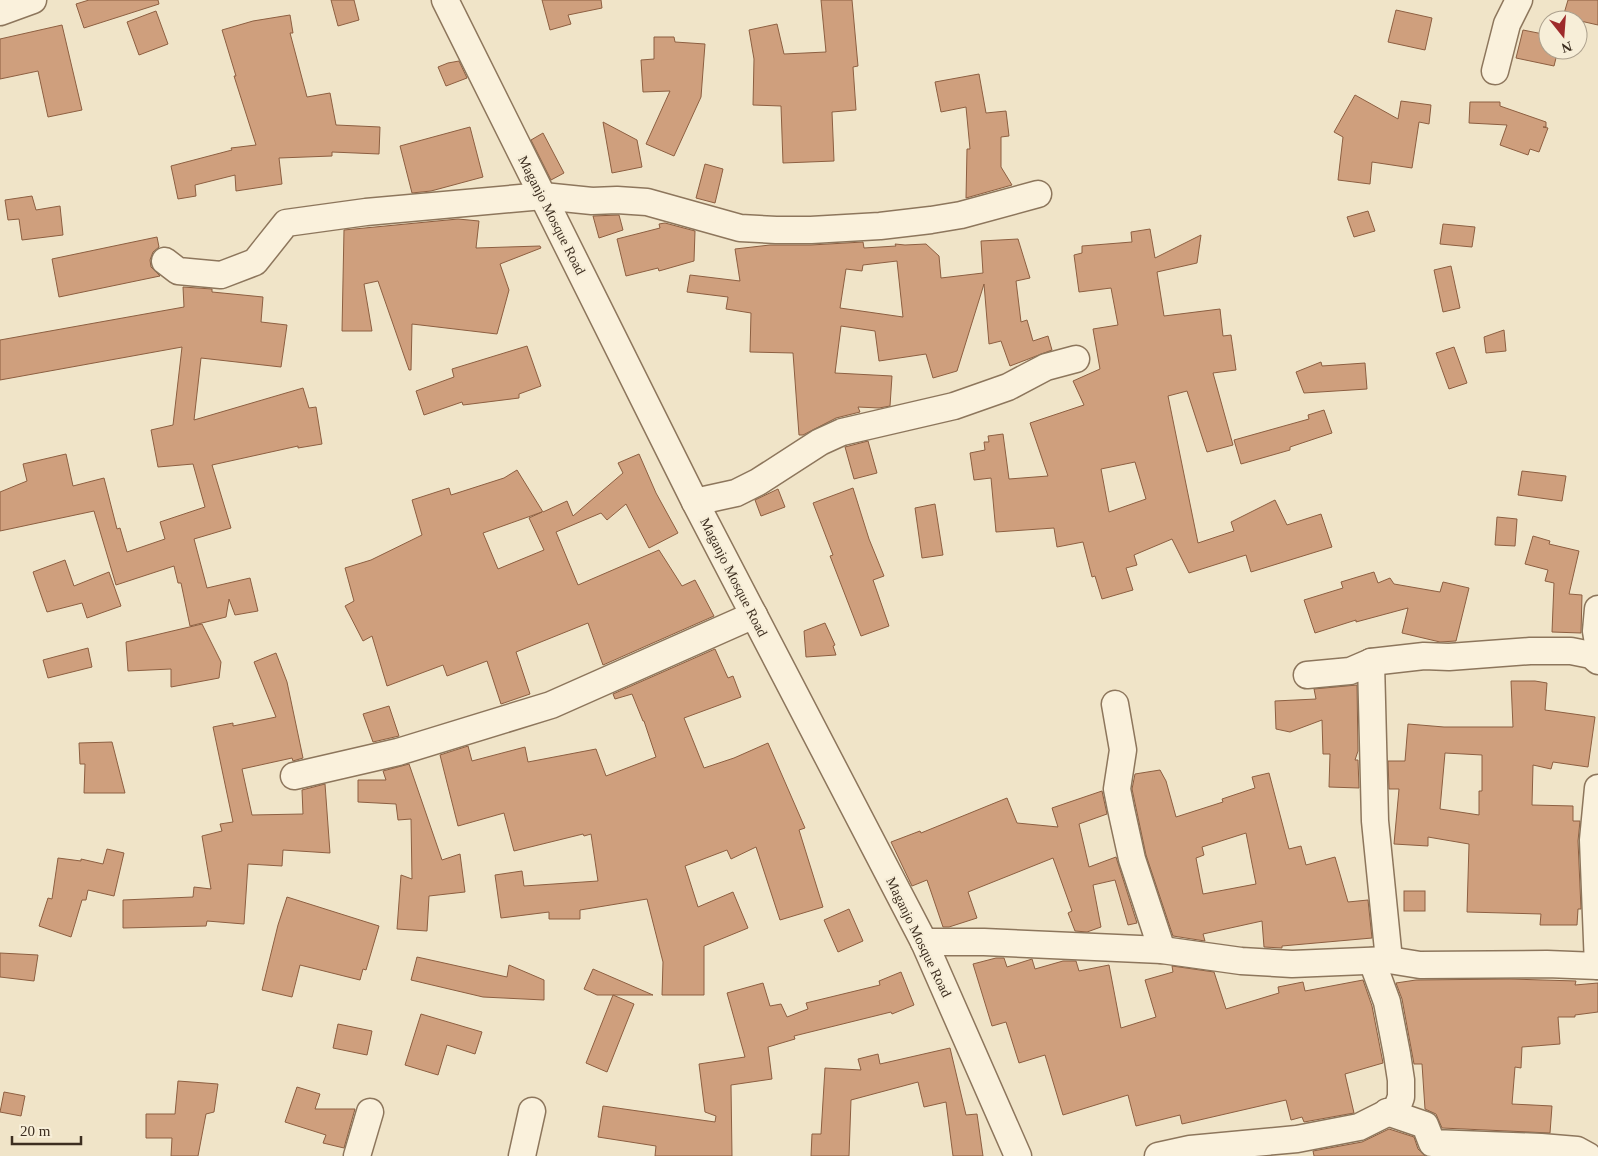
<svg xmlns="http://www.w3.org/2000/svg" width="1598" height="1156" font-family="'Times New Roman',serif">
<rect width="100%" height="100%" fill="#f0e4c8"/>
<!-- building -->
<g fill="#cf9f7d" stroke="#8d5f41" fill-rule="evenodd">
<polygon points="89,0 158,0 159,4 84,28 76,4"/>
<polygon points="331,0 354,0 359,20 338,26"/>
<polygon points="542,0 601,0 602,8 568,15 571,24 550,30"/>
<polygon points="821,0 852,0 858,66 853,67 856,110 832,112 834,161 783,163 781,106 753,105 754,59 749,30 777,24 784,54 826,52"/>
<polygon points="1568,0 1598,0 1598,25 1563,17"/>
<polygon points="1396,10 1432,18 1425,50 1388,42"/>
<polygon points="156,11 168,44 139,55 127,22"/>
<polygon points="290,15 293,33 290,33 307,97 330,93 336,125 380,127 379,154 332,152 332,156 279,158 282,184 236,191 235,175 195,185 196,196 178,199 171,166 232,150 231,148 256,145 234,76 236,76 222,30 253,21"/>
<polygon points="62,25 82,110 48,117 38,71 0,79 0,39"/>
<polygon points="1523,30 1548,35 1548,50 1558,50 1554,66 1516,58"/>
<polygon points="654,37 674,37 675,42 705,44 701,97 674,156 646,144 670,91 643,92 641,60 654,59"/>
<polygon points="459,61 467,78 446,86 438,67 448,63"/>
<polygon points="979,74 986,113 1006,111 1009,136 1001,137 1001,167 1012,185 966,198 967,149 970,149 966,107 941,112 935,82"/>
<polygon points="1355,95 1398,119 1401,101 1431,105 1429,124 1419,122 1412,168 1372,162 1370,184 1338,180 1343,137 1334,132"/>
<polygon points="1470,102 1500,102 1500,106 1546,122 1546,127 1543,127 1548,128 1539,152 1530,149 1528,155 1500,145 1507,125 1469,123"/>
<polygon points="603,122 637,140 642,167 612,173"/>
<polygon points="470,127 483,177 431,191 412,193 400,146"/>
<polygon points="543,133 564,173 551,180 531,140"/>
<polygon points="705,164 723,169 715,203 696,198"/>
<polygon points="32,196 36,210 60,206 63,235 22,240 19,219 8,220 5,200"/>
<polygon points="1368,211 1375,231 1354,237 1347,217"/>
<polygon points="619,215 623,230 599,238 593,216"/>
<polygon points="458,219 479,221 476,248 540,246 541,248 500,264 509,290 497,334 412,324 411,370 409,370 378,281 364,284 372,331 342,331 344,230"/>
<polygon points="665,223 695,231 694,261 659,271 658,268 626,276 617,239 660,228 659,224"/>
<polygon points="1443,224 1475,227 1472,247 1440,244"/>
<path d="M1150,229L1155,258L1201,235L1197,263L1157,272L1164,316L1220,309L1223,336L1231,335L1236,370L1213,373L1233,445L1207,452L1187,391L1168,396L1198,543L1234,531L1231,522L1275,500L1287,525L1321,514L1332,547L1251,572L1246,555L1189,573L1172,539L1134,555L1137,565L1126,568L1133,590L1102,599L1095,576L1092,577L1083,542L1057,547L1054,528L996,532L991,478L974,480L970,453L985,450L984,442H989L988,436L1003,434L1009,479L1048,476L1030,423L1084,405L1073,381L1100,369L1093,329L1118,325L1111,288L1079,292L1074,255L1082,253V246L1132,242L1131,232ZM1135,462L1146,499L1109,512L1101,469Z"/>
<polygon points="157,237 159,247 153,252 150,260 151,267 160,276 59,297 52,259"/>
<path d="M1018,239L1030,278L1016,281L1021,322L1027,320L1033,341L1048,336L1052,350L1010,366L1001,341L989,344L984,284L957,371L933,378L926,354L879,361L875,331L841,326L835,373L892,376L890,406L879,408L858,407L860,412L836,418L803,435H799L793,353L750,352L751,313L726,309L728,297L687,292L690,275L740,281L735,249L770,245H811L863,242L864,248L896,246L895,244L905,245L926,244L939,256L941,278L983,273L981,241ZM897,261L903,317L840,308L846,269L862,271L863,265Z"/>
<polygon points="1451,266 1460,308 1443,312 1434,270"/>
<polygon points="183,287 212,289 212,292 263,297 261,322 287,325 281,367 201,358 194,420 303,388 309,408 316,407 322,444 298,448 298,446 212,465 231,528 194,539 207,588 250,578 258,611 235,615 229,599 226,617 190,626 181,583 178,583 174,566 116,585 94,511 0,531 0,492 27,481 23,464 66,454 73,486 104,478 117,529 120,528 127,552 165,539 160,522 205,507 193,464 158,467 151,430 173,425 182,347 0,380 0,340 184,307"/>
<polygon points="1504,330 1506,351 1486,353 1484,337"/>
<polygon points="527,346 541,386 519,394 519,398 463,405 462,402 424,415 416,391 454,377 452,369"/>
<polygon points="1454,347 1467,383 1449,389 1436,353"/>
<polygon points="1321,362 1322,366 1365,363 1367,389 1304,393 1296,372"/>
<polygon points="1324,410 1332,433 1290,447 1290,450 1241,464 1234,440 1309,419 1308,415"/>
<polygon points="868,441 877,473 854,479 845,447"/>
<path d="M639,454L656,493L678,533L649,548L626,504L607,520L601,513L556,532L578,585L659,550L682,586L695,580L714,616L603,665L588,623L516,652L530,694L501,704L487,661L447,676L443,665L387,686L372,636L363,641L345,606L354,601L345,568L371,560L422,535L412,500L449,488L451,495L504,478L517,470L543,512L567,501L573,516L623,473L618,463ZM542,512L529,518L544,550L498,569L483,533Z"/>
<polygon points="1522,471 1566,476 1562,501 1518,495"/>
<polygon points="853,488 869,539 884,576 873,580 889,626 861,636 830,556 833,555 813,503"/>
<polygon points="778,489 785,507 761,516 755,500"/>
<polygon points="935,504 943,555 922,558 915,508"/>
<polygon points="1497,517 1517,519 1515,546 1495,545"/>
<polygon points="1533,536 1550,541 1549,544 1579,551 1569,594 1582,595 1581,633 1552,632 1554,583 1545,581 1548,570 1525,564"/>
<polygon points="65,560 74,586 109,572 121,606 87,618 82,603 47,612 33,572"/>
<polygon points="1374,572 1378,583 1390,578 1394,584 1440,592 1443,582 1469,588 1456,641 1440,642 1402,633 1408,608 1356,622 1356,620 1315,633 1304,600 1343,588 1341,582"/>
<polygon points="825,623 835,645 833,646 836,655 806,657 804,631"/>
<polygon points="202,624 221,662 219,678 171,687 171,669 128,671 126,642"/>
<polygon points="88,648 92,667 48,678 43,660"/>
<polygon points="715,649 728,678 733,676 741,697 684,718 704,768 734,758 768,743 805,828 799,830 823,907 780,920 756,847 731,859 727,850 685,866 698,907 733,892 748,928 704,946 704,995 662,995 663,962 647,899 580,910 580,919 549,919 549,912 501,918 495,875 522,871 524,886 598,881 591,834 584,836 583,834 514,851 504,813 458,826 440,755 468,746 472,761 525,747 528,762 596,749 606,776 656,757 644,721 643,721 632,694 615,699 613,694"/>
<polygon points="276,653 287,682 303,758 293,761 292,758 242,769 252,815 303,814 302,790 325,784 330,853 283,850 282,866 248,864 244,924 207,921 206,926 123,928 123,900 193,897 194,887 211,889 202,836 222,831 220,824 233,822 213,727 233,723 233,726 276,717 254,662"/>
<path d="M1511,681H1535L1547,683L1545,710L1595,717L1588,767L1553,762L1551,769L1533,765L1532,805L1573,806V821H1580L1578,841L1581,909H1578L1577,925H1540L1541,914L1467,912L1469,844L1428,837V846L1394,844L1399,789H1389L1388,761H1405L1408,724L1444,727H1513ZM1445,753L1482,755V791H1479V815L1440,809Z"/>
<polygon points="1357,685 1358,751 1355,760 1358,760 1359,788 1329,787 1330,754 1323,754 1322,720 1290,732 1276,729 1275,701 1316,699 1314,689"/>
<polygon points="389,706 399,736 373,742 363,714"/>
<polygon points="112,742 125,793 84,793 85,764 80,764 79,743"/>
<polygon points="409,764 442,860 460,854 465,892 429,896 427,931 397,929 401,875 412,879 411,819 398,820 396,804 358,802 358,780 386,780 383,771"/>
<path d="M1160,770L1166,781L1176,817L1223,802L1222,799L1255,788L1252,777L1269,773L1289,849L1301,846L1306,865L1335,857L1348,902L1368,900L1372,938L1282,946V948L1264,947L1262,921L1203,934L1205,941L1173,936L1146,855L1132,789L1135,774ZM1246,833L1256,884L1203,894L1196,858L1204,855L1202,847Z"/>
<polygon points="1102,791 1107,814 1079,824 1089,867 1116,857 1137,923 1128,925 1115,880 1093,885 1101,927 1087,932 1075,931 1068,913 1072,911 1053,858 968,892 977,918 949,927 943,927 927,880 912,886 891,842 920,831 921,833 1007,798 1017,823 1058,827 1052,808"/>
<polygon points="107,849 124,853 114,896 88,890 86,900 82,900 71,937 39,926 48,898 52,899 58,858 81,861 81,859 103,864"/>
<rect x="1404" y="891" width="21" height="20"/>
<polygon points="287,897 379,926 366,970 363,969 360,980 300,965 292,997 262,990 278,925"/>
<polygon points="849,909 863,941 838,952 824,920"/>
<polygon points="0,953 38,955 34,981 0,977"/>
<polygon points="417,957 507,977 509,965 544,980 544,1000 483,997 411,980"/>
<polygon points="996,958 1004,958 1007,967 1032,959 1035,969 1063,961 1076,961 1079,971 1109,965 1121,1028 1156,1017 1145,980 1173,972 1172,966 1214,972 1226,1009 1279,993 1278,987 1303,982 1305,991 1363,980 1372,1006 1383,1063 1345,1074 1354,1113 1304,1122 1302,1117 1291,1120 1286,1100 1182,1124 1180,1115 1136,1126 1128,1095 1063,1115 1045,1055 1019,1063 1006,1022 992,1026 973,964"/>
<polygon points="593,969 653,995 597,995 584,989"/>
<polygon points="901,972 914,1005 892,1014 891,1012 794,1036 795,1039 768,1047 772,1079 731,1085 732,1156 655,1156 656,1146 598,1137 603,1106 715,1122 716,1116 705,1112 699,1064 745,1057 727,993 763,983 770,1006 781,1004 787,1017 808,1009 806,1003 880,985 879,981"/>
<polygon points="1510,979 1576,981 1575,985 1598,983 1598,1012 1575,1015 1575,1017 1558,1017 1560,1044 1522,1047 1521,1068 1515,1067 1512,1104 1552,1106 1550,1133 1442,1128 1436,1114 1425,1109 1422,1064 1414,1064 1402,999 1396,983 1416,980"/>
<polygon points="613,995 634,1004 607,1072 586,1063"/>
<polygon points="421,1014 482,1032 475,1054 447,1045 438,1075 405,1065"/>
<polygon points="338,1024 372,1031 367,1055 333,1048"/>
<polygon points="950,1048 966,1115 977,1114 983,1156 953,1156 946,1102 924,1107 918,1082 851,1100 849,1156 811,1156 812,1134 821,1134 825,1068 861,1070 858,1059 878,1054 880,1064"/>
<polygon points="178,1081 218,1084 214,1112 206,1114 198,1156 171,1156 172,1138 146,1138 146,1114 175,1114"/>
<polygon points="297,1087 320,1094 315,1109 355,1109 344,1148 323,1143 326,1135 285,1122"/>
<polygon points="4,1092 25,1096 21,1116 0,1112"/>
<polygon points="1389,1129 1414,1137 1418,1149 1425,1156 1314,1156 1313,1151 1362,1142"/>
</g>
<g fill="none" stroke-linecap="round" stroke-linejoin="round">
<!-- minor casing -->
<g stroke="#8d765c" stroke-width="29">
<g id="minor">
<polyline points="445,0 695,502 924,942 1018,1156"/>
<polyline points="0,12 33,0"/>
<polyline points="1495,71 1507,24 1519,0"/>
<polyline points="165,261 178,271 221,275 255,262 286,223 366,212 543,196 592,201 617,200 647,202 740,228 776,230 811,230 880,226 931,220 961,215 1038,194"/>
<polyline points="695,502 736,493 758,482 820,442 842,432 954,406 1008,387 1046,367 1076,359"/>
<polyline points="1598,609 1596,631 1598,643"/>
<polyline points="1371,662 1424,656 1449,657 1530,651 1571,651 1591,655 1598,661"/>
<polyline points="1307,675 1350,671 1371,662 1375,821 1389,960"/>
<polyline points="1115,704 1123,750 1117,789 1121,809 1132,859 1162,950"/>
<polyline points="294,776 398,752 551,705 754,615"/>
<polyline points="924,942 984,942 1162,950 1241,961 1292,964 1389,960 1420,965 1547,964 1598,966"/>
<polyline points="1598,966 1593,840 1598,788"/>
<polyline points="1387,1112 1425,1125 1432,1143 1541,1147 1577,1150 1588,1156"/>
<polyline points="357,1156 370,1112"/>
<polyline points="522,1156 532,1111"/>
<polyline points="1158,1156 1190,1149 1297,1139 1359,1127 1397,1108 1401,1097 1401,1080 1397,1054 1387,1002 1372,961"/>
</g>
</g>
<!-- minor -->
<use href="#minor" stroke="#faf1dc" stroke-width="26"/>
</g>
<g text-anchor="middle" stroke-width="4.5" stroke-linejoin="round" paint-order="stroke">
<!-- street labels -->
<g font-size="14" fill="#3d2e20" stroke="#f7eed8">
<text transform="translate(552 215) rotate(63)" y="5">Maganjo Mosque Road</text>
<text transform="translate(734 577) rotate(63)" y="5">Maganjo Mosque Road</text>
<text transform="translate(919 937) rotate(64)" y="5">Maganjo Mosque Road</text>
</g>
</g>
<!-- north arrow -->
<g transform="translate(1563 35) rotate(163)"><circle r="24" fill="#f7eed8" stroke="#ada18e"/>
<path d="M0-4L9 19L0 12L-9 19Z" fill="#9e2a2b"/>
<text y="-8" font-size="14" font-weight="bold" text-anchor="middle" fill="#3d2e20">N</text>
</g>
<!-- scale -->
<path d="M12 1136v8h69v-8" fill="none" stroke="#3d2e20" stroke-width="2.5"/>
<text x="20" y="1136" font-size="15" fill="#3d2e20" stroke="#f7eed8" stroke-width="4" paint-order="stroke">20 m</text>
</svg>
